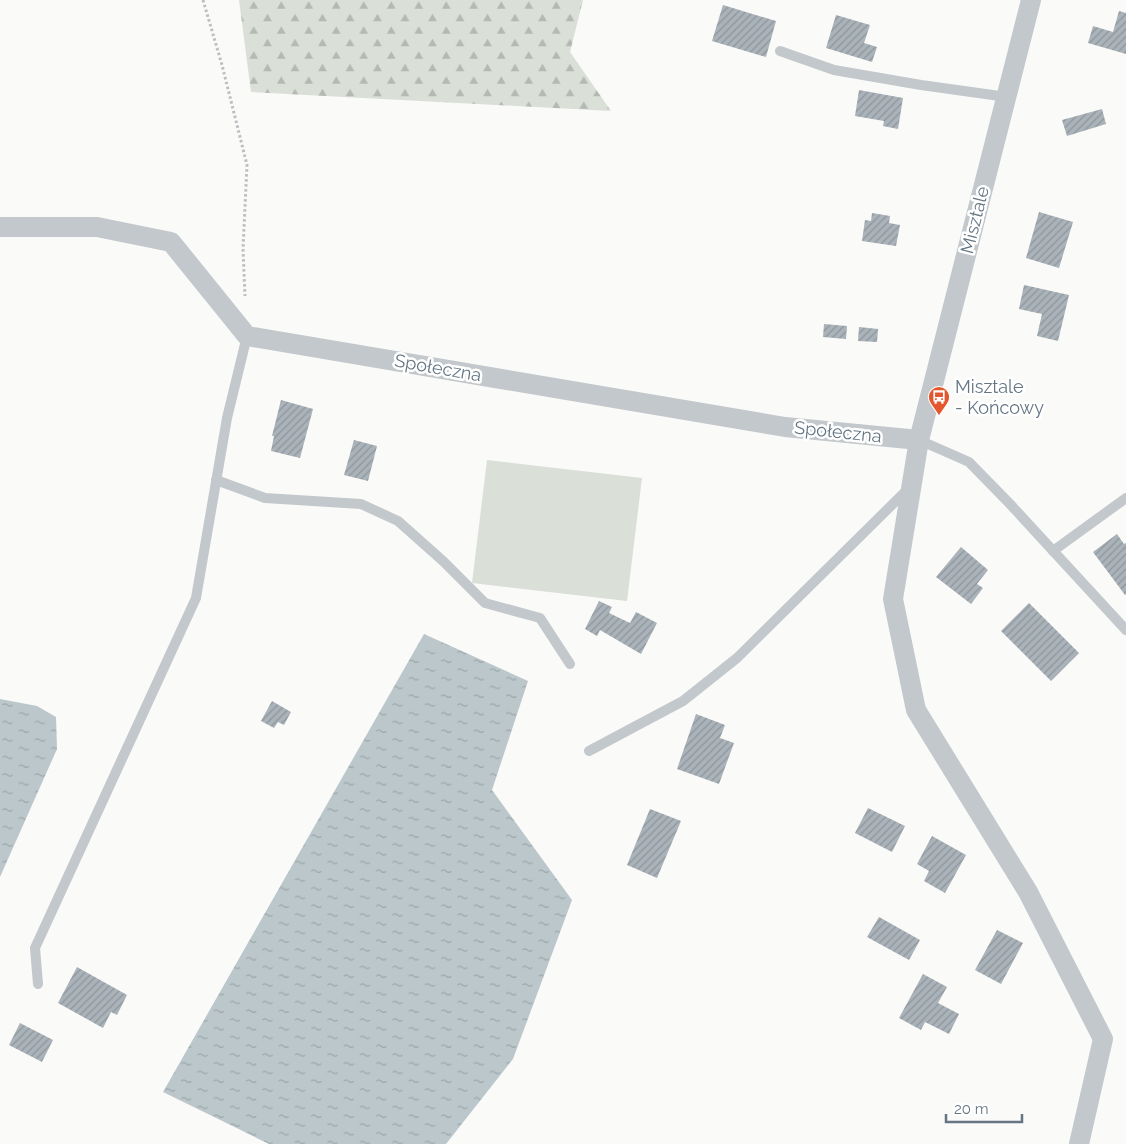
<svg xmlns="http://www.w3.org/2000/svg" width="1126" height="1144" font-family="Raleway,sans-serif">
<defs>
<pattern id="forest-firs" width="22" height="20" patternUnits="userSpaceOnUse" patternTransform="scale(1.25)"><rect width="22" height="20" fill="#dadfd7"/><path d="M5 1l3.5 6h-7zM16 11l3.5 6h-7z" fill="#b4b9b4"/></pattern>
<pattern id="water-ripples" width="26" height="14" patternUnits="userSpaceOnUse" patternTransform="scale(1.25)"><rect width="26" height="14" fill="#bbc7cb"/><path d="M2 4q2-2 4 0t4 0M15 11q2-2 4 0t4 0" fill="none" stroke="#9ca6aa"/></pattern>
<pattern id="building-hatch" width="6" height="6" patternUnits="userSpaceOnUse" patternTransform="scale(1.25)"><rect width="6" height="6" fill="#aab3b9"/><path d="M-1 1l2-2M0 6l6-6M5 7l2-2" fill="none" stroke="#8e969c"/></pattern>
</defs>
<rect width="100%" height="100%" fill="#fafaf8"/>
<!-- forest -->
<polygon fill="url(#forest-firs)" points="239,0 583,0 570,52 611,111 251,92"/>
<!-- garden -->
<polygon fill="#dadfd7" points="487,460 642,478 627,601 472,583"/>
<!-- water -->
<g fill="url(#water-ripples)">
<polygon points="424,634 528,681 492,790 572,900 513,1059 446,1144 269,1144 163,1092"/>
<polygon points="0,699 37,706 56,717 57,749 0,877"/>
</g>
<!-- building -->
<g fill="url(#building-hatch)">
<polygon points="723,5 776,21 766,57 712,41"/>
<polygon points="1119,11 1126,13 1126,54 1088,43 1093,26 1113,32"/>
<polygon points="836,15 870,25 864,43 877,47 872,62 826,48"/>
<polygon points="859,90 903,98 898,129 883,126 884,121 855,116"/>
<polygon points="1102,109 1106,124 1067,136 1062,120"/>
<polygon points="1039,212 1073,222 1059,268 1026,258"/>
<polygon points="872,213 890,216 889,223 900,225 896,246 862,241 865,220 871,221"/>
<polygon points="1024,285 1069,295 1058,341 1037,336 1042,314 1019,309"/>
<polygon points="824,324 847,326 846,339 823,337"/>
<polygon points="859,327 878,329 877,342 858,341"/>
<polygon points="281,400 313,409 300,458 271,451 274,436 272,436"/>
<polygon points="354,440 377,446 368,481 344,475"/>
<polygon points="1117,534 1124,544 1126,543 1126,594 1125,595 1093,552"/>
<polygon points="961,547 988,570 977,584 983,588 971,604 936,577"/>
<polygon points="599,601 612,607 609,613 630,623 636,612 657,623 641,654 600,630 597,636 585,629"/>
<polygon points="1029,603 1079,653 1051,681 1001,631"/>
<polygon points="272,701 291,712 284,725 278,722 274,728 261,721"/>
<polygon points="696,714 725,725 720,738 734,743 719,784 677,769"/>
<polygon points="868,808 905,826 892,852 855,833"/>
<polygon points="650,809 681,821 657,878 627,865"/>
<polygon points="932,836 966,855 945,893 924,881 929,871 917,864"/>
<polygon points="879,917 920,940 909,960 867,937"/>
<polygon points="997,930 1023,943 1001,984 975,970"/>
<polygon points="77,967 127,995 117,1015 111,1012 103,1028 58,1003"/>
<polygon points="923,974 947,987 938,1003 959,1014 949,1034 925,1022 921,1030 899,1018"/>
<polygon points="20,1023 53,1040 42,1062 9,1045"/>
</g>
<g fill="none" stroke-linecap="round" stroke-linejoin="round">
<!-- path -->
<polyline stroke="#bbbfc2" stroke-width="3" stroke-dasharray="2.5 2.5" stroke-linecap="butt" points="203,0 222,65 247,165 243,249 245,296"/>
<!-- lane -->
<g stroke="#c3c8cc" stroke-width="10">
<polyline points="780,51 834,70 921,85 1007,97"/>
<polyline points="919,440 969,462 1010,504 1126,630"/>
<polyline points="216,480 265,498 361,504 398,521 443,561 485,603 540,618 570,664"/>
<polyline points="1053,551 1126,498"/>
<polyline points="589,751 683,701 737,658 908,489"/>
<polyline points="38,984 35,948 196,598 227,418 247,336"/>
</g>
<!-- street -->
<g stroke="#c3c8cc" stroke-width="20">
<polyline points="1031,0 919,440 893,599 916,710 1028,892 1103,1039 1079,1144"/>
<polyline points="0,227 97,227 171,242 247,336 785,427 919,440"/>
</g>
</g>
<!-- icons -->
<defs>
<g id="bus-pin" transform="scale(1.125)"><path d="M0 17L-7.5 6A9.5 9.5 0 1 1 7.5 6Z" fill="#e4572e" stroke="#fff"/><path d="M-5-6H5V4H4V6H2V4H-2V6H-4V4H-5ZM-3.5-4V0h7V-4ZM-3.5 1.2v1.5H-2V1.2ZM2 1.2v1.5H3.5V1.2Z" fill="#fff"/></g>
</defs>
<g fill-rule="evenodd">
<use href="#bus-pin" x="939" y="397"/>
</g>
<g text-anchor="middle" stroke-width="5" stroke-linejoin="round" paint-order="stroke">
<!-- street labels -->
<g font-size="18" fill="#657683" stroke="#fff">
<text transform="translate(975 220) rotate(-76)" y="6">Misztale</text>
<text transform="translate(438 368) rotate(10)" y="6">Społeczna</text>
<text transform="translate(838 432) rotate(6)" y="6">Społeczna</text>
</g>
<!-- poi labels -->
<g font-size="18" fill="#657683" stroke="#fff" text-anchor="start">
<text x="955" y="393">Misztale<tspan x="955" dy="21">- Końcowy</tspan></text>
</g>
</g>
<!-- scale -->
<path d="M946 1114v8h76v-8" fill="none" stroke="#657683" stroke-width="2.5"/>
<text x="954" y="1114" font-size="15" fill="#657683" stroke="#ffffff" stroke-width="4" paint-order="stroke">20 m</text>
</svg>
